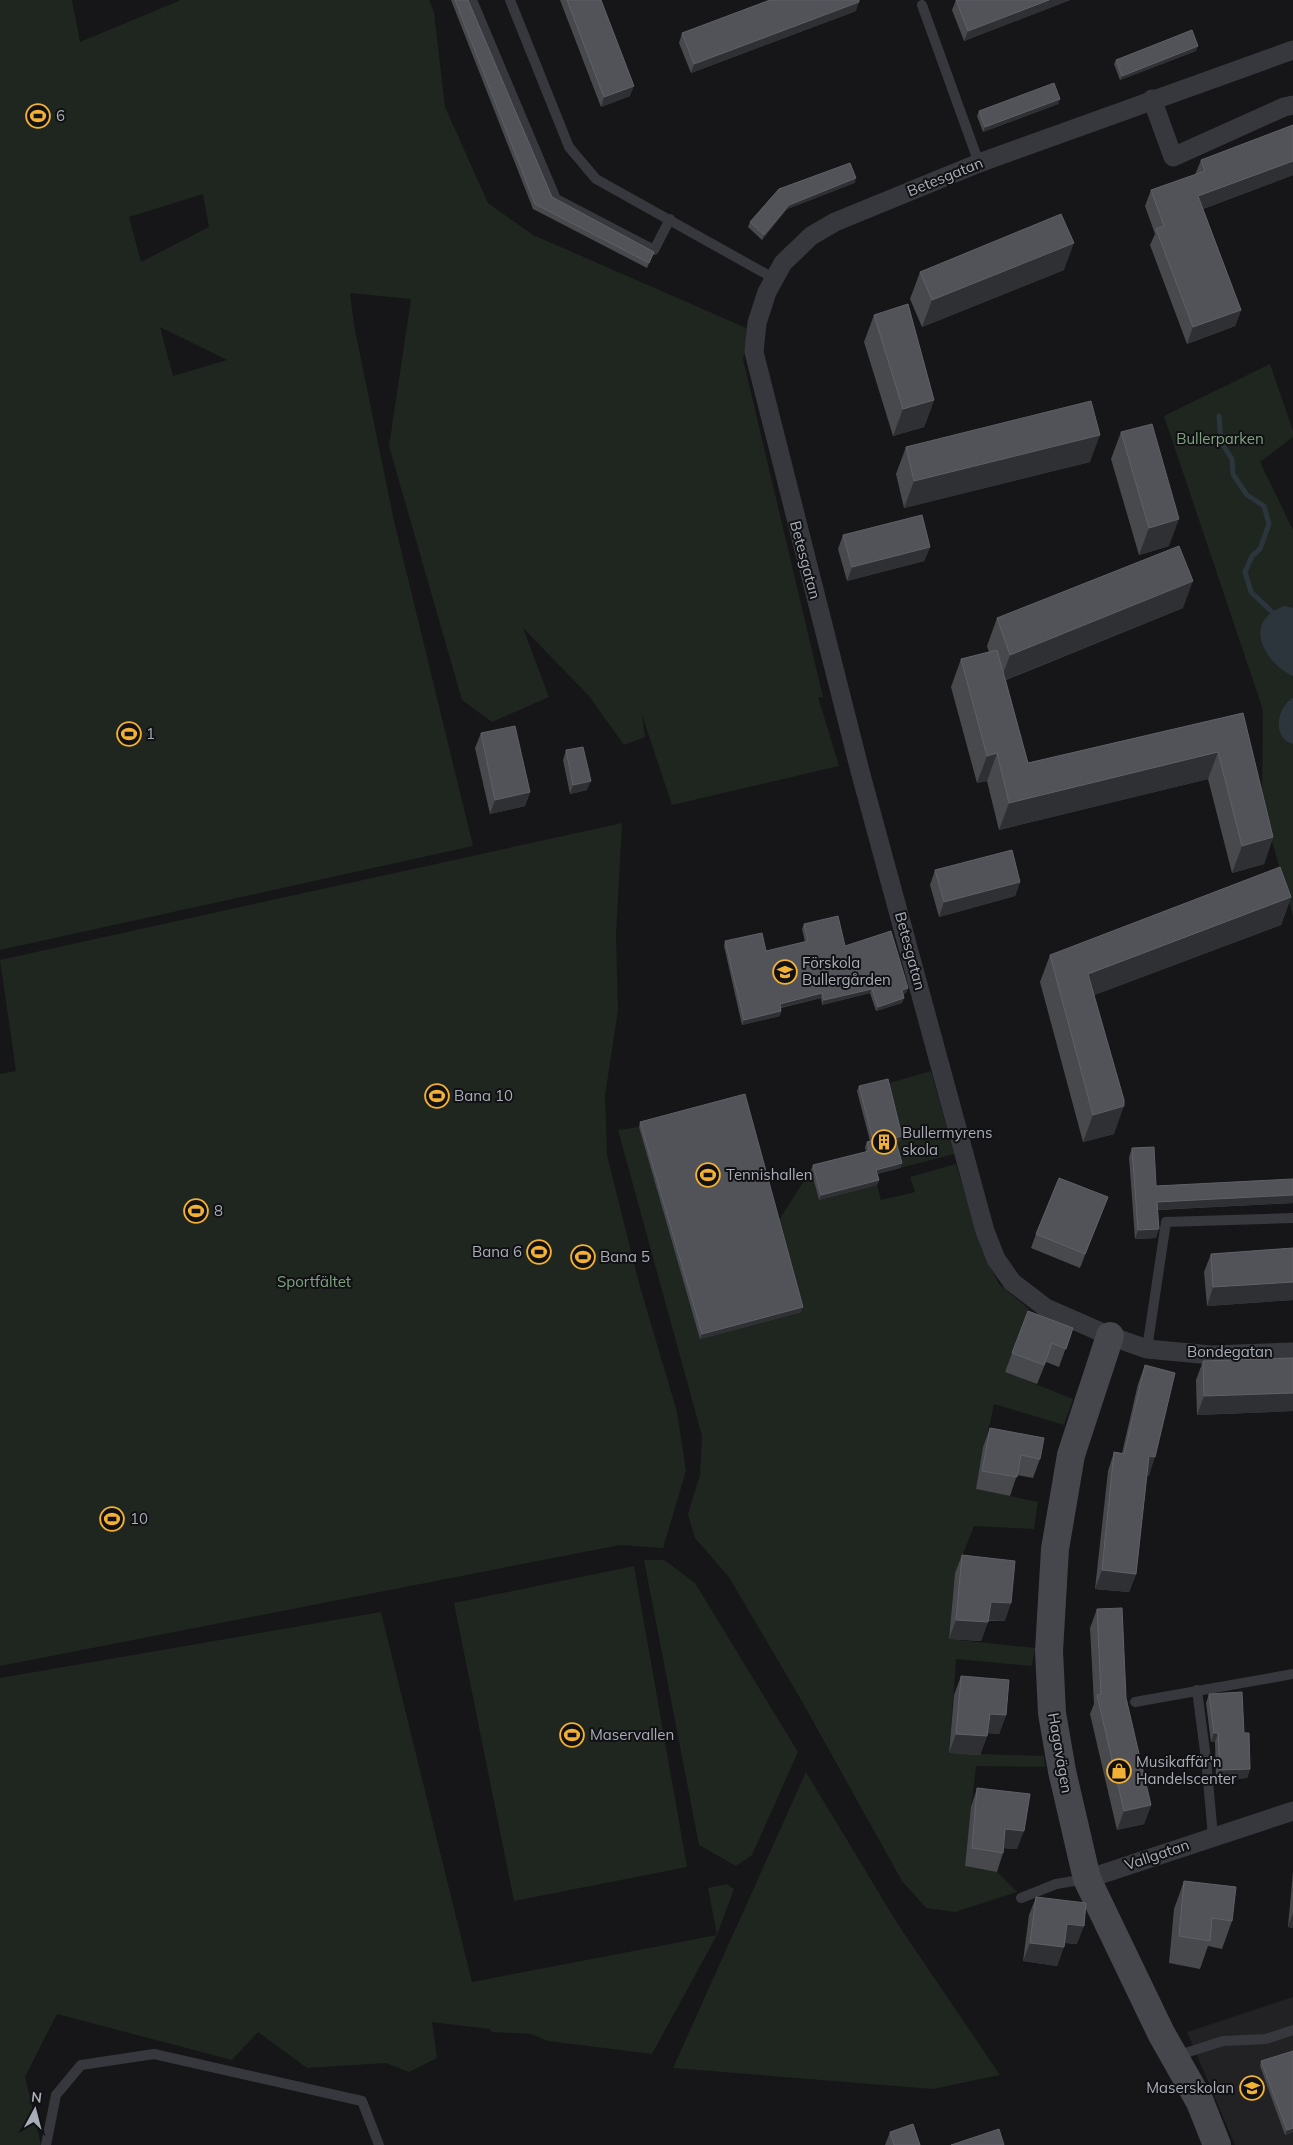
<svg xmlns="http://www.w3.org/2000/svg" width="1293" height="2145" font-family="Mulish,sans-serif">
<rect width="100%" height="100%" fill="#161618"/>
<!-- built -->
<polygon fill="#222225" points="1293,1997 1293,2145 1235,2145 1187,2032"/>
<!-- green -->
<g fill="#1e261f" fill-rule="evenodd">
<path d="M0,0H72L80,42L181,0H429L434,12L445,107L488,203L533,235L751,330L743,359L823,697H818L839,766L672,805L642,715L645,737L624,745L589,696L523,628L549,697L492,722L462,700L389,446L411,299L350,293L354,325L394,521L473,846L0,950ZM203,194L209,227L141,262L129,217ZM160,327L227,360L173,376Z"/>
<polygon points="1270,364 1293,431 1293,437 1260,462 1293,530 1293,916 1262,805 1263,710 1164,416"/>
<polygon points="622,823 616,934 618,1010 605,1096 607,1155 639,1283 677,1412 686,1471 663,1548 620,1545 0,1666 0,1074 16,1071 0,960"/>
<polygon points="931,1071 954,1154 900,1168 893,1143 900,1140 886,1084"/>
<polygon points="639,1127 777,1223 811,1170 819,1200 877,1185 881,1200 915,1192 910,1177 956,1164 982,1250 999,1284 1029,1309 1005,1372 1073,1399 1064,1425 994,1404 976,1489 1038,1502 1034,1529 974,1526 955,1574 949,1639 1035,1648 1032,1666 956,1659 949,1753 1044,1756 1045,1767 976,1766 965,1866 997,1872 1017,1892 955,1912 926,1908 902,1881 804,1705 729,1577 695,1538 688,1514 700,1475 702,1436 618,1130"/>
<polygon points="644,1560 664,1560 695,1583 798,1752 752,1855 736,1866 699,1845"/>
<polygon points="634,1566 687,1867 514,1901 454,1603"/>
<polygon points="381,1612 472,1982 717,1935 708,1888 727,1884 734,1889 717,1935 652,2054 548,2041 531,2034 493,2032 489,2029 432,2022 437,2058 409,2072 386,2063 307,2068 258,2032 232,2060 57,2014 25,2077 41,2145 0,2145 0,1678"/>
<polygon points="806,1772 897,1923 1000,2075 933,2089 673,2068"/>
</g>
<!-- water -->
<g fill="#2c353c">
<path d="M1284,606L1293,608V676C1263,662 1242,621 1284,606Z"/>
<path d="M1293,698V744C1272,739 1276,707 1293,698Z"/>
</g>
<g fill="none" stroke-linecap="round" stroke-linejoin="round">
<!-- stream -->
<polyline stroke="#2c353c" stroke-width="5" points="1219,416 1221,442 1232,459 1233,474 1247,495 1264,506 1269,524 1260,549 1252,556 1245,572 1251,592 1271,611"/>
<!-- lane -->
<g stroke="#37383d" stroke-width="10">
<polyline points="472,0 556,199 654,250 670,219"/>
<polyline points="510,0 569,147 596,179 775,279"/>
<polyline points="922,5 979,163"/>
<polyline points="1147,1349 1166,1222 1293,1218"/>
<polyline points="1197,1690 1206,1759 1213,1836"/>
<polyline points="1135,1702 1293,1674"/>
<polyline points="1021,1898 1056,1884 1086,1879"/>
<polyline points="1176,2056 1223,2041 1266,2039 1293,2030"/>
<polyline points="46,2145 56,2095 81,2065 154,2054 362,2101 379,2145"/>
</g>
<!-- street -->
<g stroke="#37383d" stroke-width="19">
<polyline points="1293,50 979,163 835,222 811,236 783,263 767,292 757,323 754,352 860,771 985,1231 996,1259 1012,1282 1046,1308 1110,1336 1147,1349 1211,1355 1293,1352"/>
<polyline points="1152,99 1173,157 1284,107 1293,105"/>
<polyline points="1087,1879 1293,1811"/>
</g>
<!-- secondary -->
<polyline stroke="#45474d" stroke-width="28" points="1110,1336 1071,1455 1055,1549 1049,1651 1052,1713 1062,1771 1087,1879 1161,2033 1200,2102 1217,2145"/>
</g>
<!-- wall -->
<g fill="#47494d">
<polygon points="451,0 468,0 552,197 652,256 647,268 533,209"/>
<polygon points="560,0 601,0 630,96 601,107"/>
<polygon points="956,0 1070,0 964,41 952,10"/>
<polygon points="856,11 691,73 679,43 682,33"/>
<polygon points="1196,51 1120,80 1114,64 1116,60"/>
<polygon points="1060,99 1058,104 983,132 977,116 979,111"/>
<polygon points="1293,125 1293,175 1203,209 1241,310 1235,326 1187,344 1150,245 1155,234 1145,206 1151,190 1195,175 1201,160"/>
<polygon points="855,183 787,209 762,240 748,227 750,222"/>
<polygon points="1064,270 922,327 910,299 920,272"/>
<polygon points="874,315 934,400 924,427 893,436 864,342"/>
<polygon points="1121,432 1169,546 1139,555 1111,459"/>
<polygon points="906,447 1090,462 904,508 896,474"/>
<polygon points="843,535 930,547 924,561 847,581 838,549"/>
<polygon points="1183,608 1006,680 1028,763 1243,713 1273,837 1264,864 1232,873 1208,779 999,830 987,781 977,783 951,687 961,659 989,652 987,646 997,618"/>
<polygon points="481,733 530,792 525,806 490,814 475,748"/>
<polygon points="566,750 587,790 570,794 563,760"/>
<polygon points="935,870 1020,882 1015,896 939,917 930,885"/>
<polygon points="1291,897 1281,925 1094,995 1114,1134 1083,1142 1040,982 1050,955"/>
<polygon points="804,924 845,946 908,988 906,993 903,994 904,998 902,1003 876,1011 870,993 822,1005 821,998 781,1008 780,1016 742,1025 724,946 725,941 766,951 805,942 802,929"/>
<polygon points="859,1086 900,1141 896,1142 902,1163 900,1168 877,1174 879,1180 877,1185 819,1200 811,1170 813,1165 866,1152 865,1147 867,1142 870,1141 857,1091"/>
<polygon points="640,1122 801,1312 700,1339 639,1127"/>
<polygon points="1132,1148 1156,1186 1293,1203 1158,1210 1156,1238 1135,1239 1129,1157"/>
<polygon points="1108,1197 1080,1268 1031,1248 1036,1234"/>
<polygon points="1293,1248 1293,1300 1207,1306 1204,1272 1211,1254"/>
<polygon points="1073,1328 1059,1367 1046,1362 1037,1384 1005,1372 1012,1353"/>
<polygon points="1293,1358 1293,1411 1197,1415 1196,1380 1203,1361"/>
<polygon points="1145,1365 1149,1476 1147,1475 1136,1574 1129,1592 1095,1589 1108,1471 1114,1452 1122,1453 1138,1384"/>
<polygon points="990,1428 1040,1459 1033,1478 1017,1475 1010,1496 976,1489 983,1447"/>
<polygon points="962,1555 1005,1621 988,1621 981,1641 949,1639 955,1573"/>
<polygon points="1097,1609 1151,1805 1144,1824 1117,1830 1090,1714 1094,1704 1090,1628"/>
<polygon points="961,1676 1006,1715 999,1734 988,1733 980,1755 949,1753 954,1695"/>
<polygon points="1209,1694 1244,1733 1250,1769 1247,1778 1216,1780 1215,1742 1211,1742 1206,1703"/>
<polygon points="977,1788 1017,1849 1004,1848 1003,1853 997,1872 965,1866 971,1807"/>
<polygon points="1293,1871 1293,1928 1288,1927"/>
<polygon points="1184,1881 1232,1921 1222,1949 1208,1946 1200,1969 1169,1963 1174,1909"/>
<polygon points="1036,1897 1077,1944 1065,1943 1057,1966 1023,1961 1029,1915"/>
<polygon points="1293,2051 1293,2132 1285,2135 1260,2066 1261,2061"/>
<polygon points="890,2132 920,2145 885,2145"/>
</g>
<!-- shaded-wall -->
<g fill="#2f3033">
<polygon points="1049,0 1070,0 964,41 968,31"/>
<polygon points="859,2 856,11 691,73 694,64"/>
<polygon points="1198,46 1196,51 1120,80 1122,76"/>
<polygon points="634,86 630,96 601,107 604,97"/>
<polygon points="1060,99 1058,104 983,132 985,127"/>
<polygon points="1293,161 1293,175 1192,213 1198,196"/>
<polygon points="856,178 855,183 787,209 762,240 764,235 789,205"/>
<polygon points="1074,243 1064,270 922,327 932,300"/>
<polygon points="1241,310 1235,326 1187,344 1193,327"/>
<polygon points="934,400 924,427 893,436 903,409"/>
<polygon points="1100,435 1090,462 904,508 914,481"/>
<polygon points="1179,519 1169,546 1139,555 1149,528"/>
<polygon points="930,547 924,561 847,581 852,567"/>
<polygon points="1193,581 1183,608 1000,682 1010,655"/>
<polygon points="1218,752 1208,779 999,830 1009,803"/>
<polygon points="997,753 987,781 977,783 987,756"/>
<polygon points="591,781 587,790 570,794 573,785"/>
<polygon points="530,792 525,806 490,814 495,800"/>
<polygon points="1273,837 1264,864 1232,873 1242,846"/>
<polygon points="1020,882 1015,896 939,917 944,902"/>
<polygon points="1291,897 1281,925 1079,1001 1088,974"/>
<polygon points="908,988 906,993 900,995 902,990"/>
<polygon points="872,989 870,993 822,1005 824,1000"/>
<polygon points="822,993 821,998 778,1008 780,1004"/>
<polygon points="904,998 902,1003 876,1011 878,1007"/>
<polygon points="781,1011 780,1016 742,1025 744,1020"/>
<polygon points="1124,1106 1114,1134 1083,1142 1093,1115"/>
<polygon points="902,1136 900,1141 893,1143 895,1138"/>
<polygon points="902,1163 900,1168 874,1175 876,1170"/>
<polygon points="879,1180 877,1185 819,1200 821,1195"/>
<polygon points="1293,1195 1293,1203 1154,1210 1157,1202"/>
<polygon points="1108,1197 1103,1211 1080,1268 1085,1254"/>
<polygon points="1159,1229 1156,1238 1135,1239 1138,1230"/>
<polygon points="1293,1282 1293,1300 1207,1306 1213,1287"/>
<polygon points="803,1307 801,1312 700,1339 702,1334"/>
<polygon points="1293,1393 1293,1411 1197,1415 1204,1396"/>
<polygon points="1149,1456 1155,1457 1149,1476 1142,1475"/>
<polygon points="1102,1570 1136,1574 1129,1592 1095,1589"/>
<polygon points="991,1602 1011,1603 1005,1621 984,1620"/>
<polygon points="956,1620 988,1622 981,1641 949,1639"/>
<polygon points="990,1714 1006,1715 999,1734 983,1733"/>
<polygon points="1214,1733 1218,1733 1215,1742 1211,1742"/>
<polygon points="956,1734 987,1736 980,1755 949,1753"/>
<polygon points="1250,1769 1247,1778 1216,1780 1220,1770"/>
<polygon points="1151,1805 1144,1824 1117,1830 1124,1811"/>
<polygon points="1005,1829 1024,1831 1017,1849 998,1848"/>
<polygon points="1293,1912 1293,1928 1288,1927"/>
<polygon points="1067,1924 1084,1926 1077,1944 1060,1942"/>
<polygon points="1030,1943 1064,1947 1057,1966 1023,1961"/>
<polygon points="1293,2128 1293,2132 1285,2135 1287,2130"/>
</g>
<!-- building -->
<g fill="#525359" stroke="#5f6168">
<polygon points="455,0 468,0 552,197 654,252 649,263 535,204"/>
<polygon points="567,0 601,0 634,86 604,97"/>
<polygon points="770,0 859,0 859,2 694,64 682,33"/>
<polygon points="956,0 1049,0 968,31"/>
<polygon points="1192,30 1198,46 1122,76 1116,60"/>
<polygon points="1054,83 1060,99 985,127 979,111"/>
<polygon points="1293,125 1293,161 1198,196 1241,310 1193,327 1156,229 1164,226 1151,190 1205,171 1201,160"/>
<polygon points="850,163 856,178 789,205 764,235 750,222 779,189"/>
<polygon points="1061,214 1074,243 932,300 920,272"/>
<polygon points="908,304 934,400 903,409 874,315"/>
<polygon points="1091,401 1100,435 914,481 906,447"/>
<polygon points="1152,424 1179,519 1149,528 1121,432"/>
<polygon points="922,515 930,547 852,567 843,535"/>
<polygon points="1179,546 1193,581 1010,655 997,618"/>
<polygon points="997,650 1028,763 1243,713 1273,837 1242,846 1218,752 1009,803 997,753 987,756 961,659"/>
<polygon points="515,726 530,792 495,800 481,733"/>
<polygon points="583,747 591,781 573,785 566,750"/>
<polygon points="1012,850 1020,882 944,902 935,870"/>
<polygon points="1280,867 1291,897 1088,974 1124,1100 1124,1106 1093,1115 1050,955"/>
<polygon points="838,916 845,946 891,931 908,988 902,990 904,998 878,1007 872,989 824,1000 822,993 780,1004 781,1011 744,1020 725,941 762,933 766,951 808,941 804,924"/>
<polygon points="888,1079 902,1136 895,1138 902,1163 876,1170 879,1180 821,1195 813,1165 869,1151 867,1142 873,1140 859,1086"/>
<polygon points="745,1094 803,1307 702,1334 640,1122"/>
<polygon points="1154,1147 1156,1186 1293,1179 1293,1195 1157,1202 1159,1229 1138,1230 1132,1148"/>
<polygon points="1059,1178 1108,1197 1085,1254 1036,1234"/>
<polygon points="1293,1248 1293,1282 1213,1287 1211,1254"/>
<polygon points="1028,1311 1073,1328 1066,1349 1052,1343 1044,1365 1012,1353"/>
<polygon points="1293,1358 1293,1393 1204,1396 1203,1361"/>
<polygon points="1145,1365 1175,1373 1155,1457 1149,1456 1136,1574 1102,1570 1114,1452 1124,1454"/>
<polygon points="990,1428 1044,1438 1040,1459 1021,1455 1017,1477 982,1471"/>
<polygon points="962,1555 1015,1561 1011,1603 991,1602 988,1622 956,1620"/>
<polygon points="1122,1608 1126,1698 1151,1805 1124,1811 1097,1695 1101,1694 1097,1609"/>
<polygon points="961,1676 1009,1680 1006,1715 990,1714 987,1736 956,1734"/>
<polygon points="1242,1692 1244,1733 1249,1733 1250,1769 1220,1770 1218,1733 1214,1733 1209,1694"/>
<polygon points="977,1788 1030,1794 1024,1831 1005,1829 1003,1853 972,1848"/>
<polygon points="1184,1881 1236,1887 1232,1921 1212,1918 1210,1941 1179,1936"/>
<polygon points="1036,1897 1086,1903 1084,1926 1067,1924 1064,1947 1030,1943"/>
<polygon points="1293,2051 1293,2128 1287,2130 1261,2061"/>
<polygon points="913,2124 920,2145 894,2145 890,2132"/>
<polygon points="999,2129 1004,2145 951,2145"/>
</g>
<!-- icons -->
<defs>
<g id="stadium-ring" transform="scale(1.25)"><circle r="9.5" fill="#111113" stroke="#f2b134" stroke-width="1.5"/><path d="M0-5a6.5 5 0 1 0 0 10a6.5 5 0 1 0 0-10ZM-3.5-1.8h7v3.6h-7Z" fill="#f2b134"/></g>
<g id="school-ring" transform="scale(1.25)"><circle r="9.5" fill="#111113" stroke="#f2b134" stroke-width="1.5"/><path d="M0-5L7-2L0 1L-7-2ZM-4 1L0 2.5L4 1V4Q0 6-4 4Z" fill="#f2b134"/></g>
<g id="building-ring" transform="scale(1.25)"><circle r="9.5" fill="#111113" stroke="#f2b134" stroke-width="1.5"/><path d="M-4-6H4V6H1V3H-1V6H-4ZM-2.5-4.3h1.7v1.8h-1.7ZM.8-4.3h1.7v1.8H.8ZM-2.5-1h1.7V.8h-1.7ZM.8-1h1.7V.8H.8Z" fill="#f2b134"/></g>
<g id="shop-ring" transform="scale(1.25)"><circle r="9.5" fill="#111113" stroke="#f2b134" stroke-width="1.5"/><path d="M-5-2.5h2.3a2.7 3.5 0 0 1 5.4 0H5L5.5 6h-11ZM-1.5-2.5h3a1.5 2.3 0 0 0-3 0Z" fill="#f2b134"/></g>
</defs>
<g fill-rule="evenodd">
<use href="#stadium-ring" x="38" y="116"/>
<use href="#stadium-ring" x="129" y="734"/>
<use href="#school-ring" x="785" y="972"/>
<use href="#stadium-ring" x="437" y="1096"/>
<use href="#building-ring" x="884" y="1142"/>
<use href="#stadium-ring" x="708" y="1175"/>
<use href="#stadium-ring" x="196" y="1211"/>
<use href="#stadium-ring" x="539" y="1252"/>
<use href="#stadium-ring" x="583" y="1257"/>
<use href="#stadium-ring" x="112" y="1519"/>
<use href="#stadium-ring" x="572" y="1735"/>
<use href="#shop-ring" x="1119" y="1771"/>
<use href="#school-ring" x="1252" y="2088"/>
</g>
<g text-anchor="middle" stroke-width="4" stroke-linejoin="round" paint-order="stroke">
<!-- poi labels -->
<g font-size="15" fill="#a8adb8" stroke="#111113" text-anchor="start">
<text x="56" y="121">6</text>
<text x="146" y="739">1</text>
<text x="802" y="968">Förskola<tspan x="802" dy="17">Bullergården</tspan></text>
<text x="454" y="1101">Bana 10</text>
<text x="902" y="1138">Bullermyrens<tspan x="902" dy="17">skola</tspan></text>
<text x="726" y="1180">Tennishallen</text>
<text x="214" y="1216">8</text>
<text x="522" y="1257" text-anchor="end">Bana 6</text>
<text x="600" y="1262">Bana 5</text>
<text x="130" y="1524">10</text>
<text x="590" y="1740">Maservallen</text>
<text x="1136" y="1767">Musikaffär'n<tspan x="1136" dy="17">Handelscenter</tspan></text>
<text x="1234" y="2093" text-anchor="end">Maserskolan</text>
</g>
<!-- street labels -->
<g font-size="15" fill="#a8adb8" stroke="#111113">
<text transform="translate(945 177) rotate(-22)" y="5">Betesgatan</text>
<text transform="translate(805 560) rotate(75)" y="5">Betesgatan</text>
<text transform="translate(910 951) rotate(75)" y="5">Betesgatan</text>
<text x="1230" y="1357">Bondegatan</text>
<text transform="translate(1060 1753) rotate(80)" y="5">Hagavägen</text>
<text transform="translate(1157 1855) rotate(-19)" y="5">Vallgatan</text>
</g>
<!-- park labels -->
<g font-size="15" fill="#7fa381" stroke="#111113">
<text x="1220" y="444">Bullerparken</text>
<text x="314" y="1287">Sportfältet</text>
</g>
</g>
<!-- north arrow -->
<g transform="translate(35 2110) rotate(7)" stroke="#111113" stroke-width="4" paint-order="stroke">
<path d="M0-4L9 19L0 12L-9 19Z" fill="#a8adb8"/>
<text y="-8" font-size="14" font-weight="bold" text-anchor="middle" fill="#a8adb8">N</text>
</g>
</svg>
